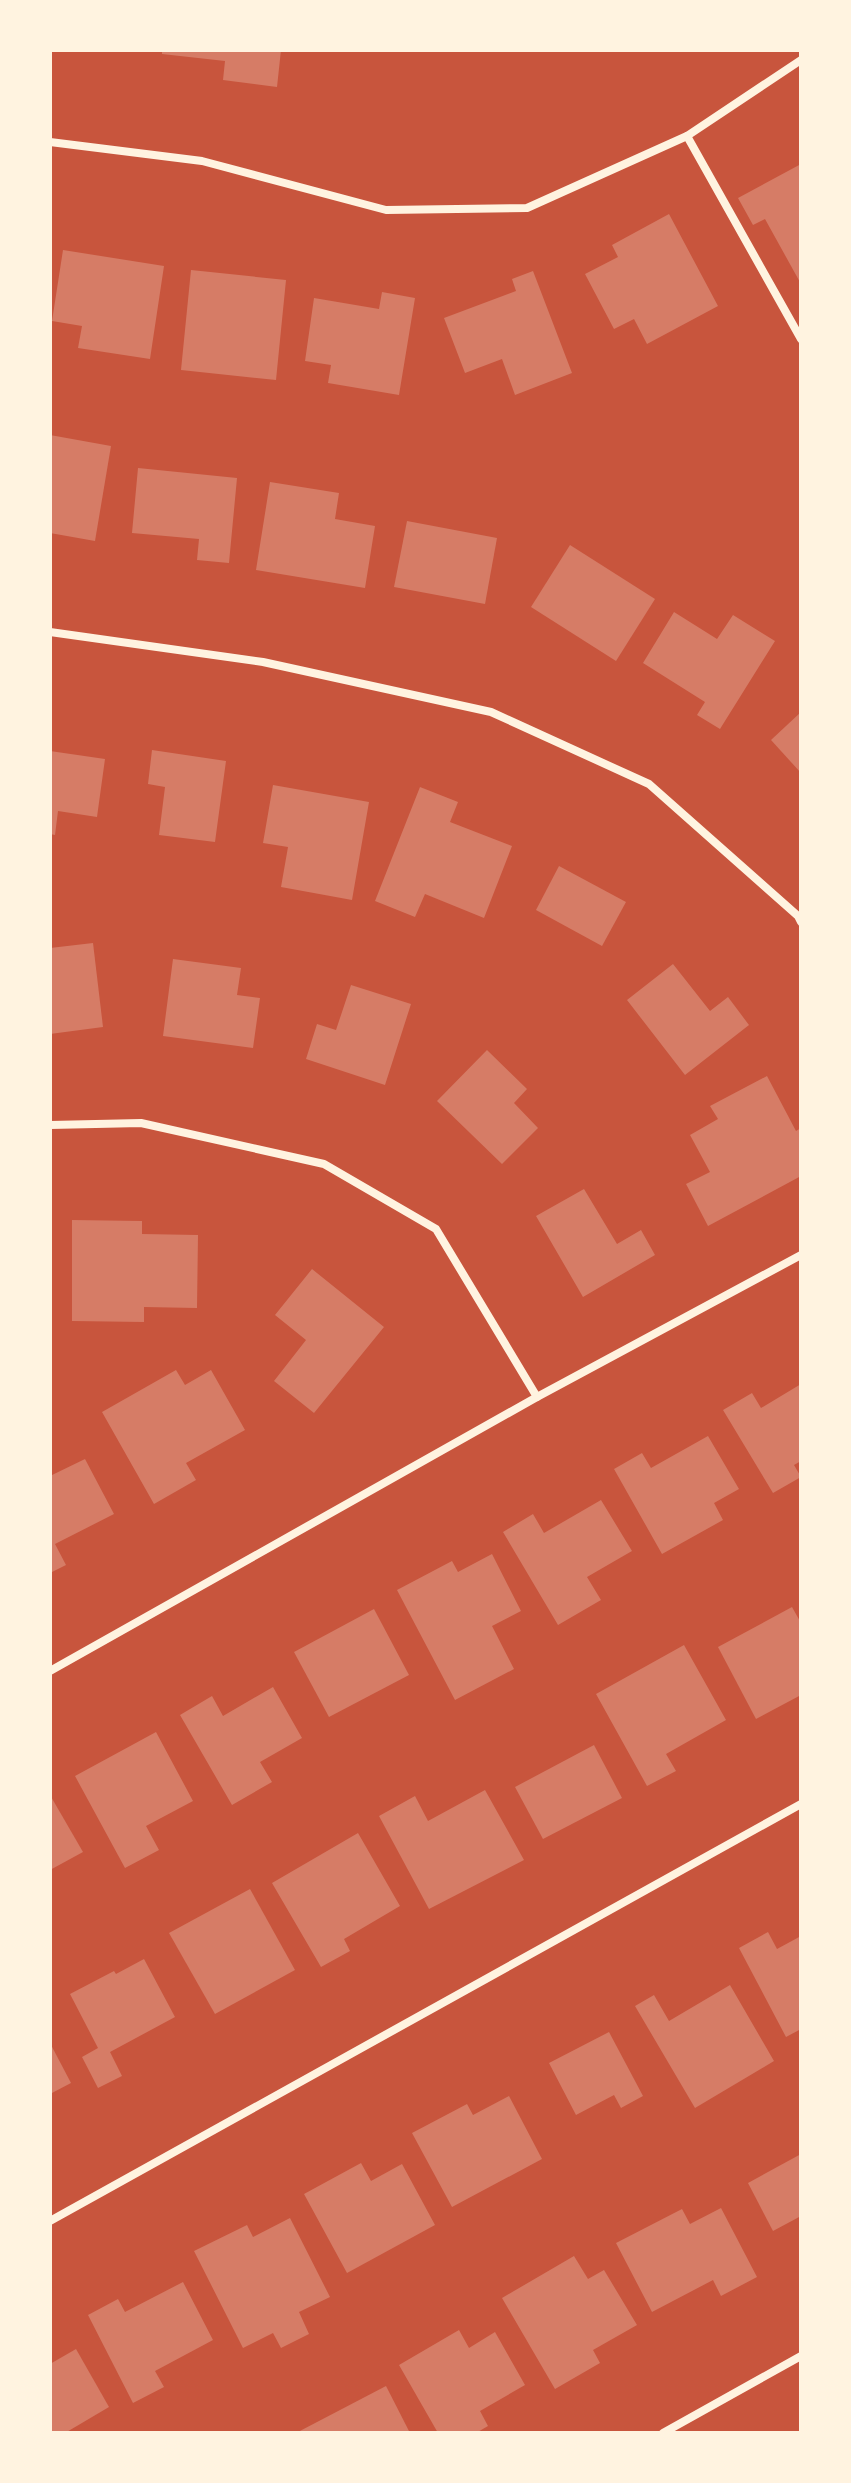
<svg xmlns="http://www.w3.org/2000/svg" width="851" height="2483" font-family="'Playfair Display',serif">
<rect width="100%" height="100%" fill="#c8553d"/>
<!-- building -->
<g fill="#d67c66">
<polygon points="162,50 281,50 277,87 223,80 225,61 162,54"/>
<polygon points="801,164 801,284 765,219 753,225 738,198"/>
<polygon points="669,214 718,306 647,344 634,319 614,329 585,274 618,257 612,245"/>
<polygon points="63,250 164,266 150,359 78,348 82,326 52,321"/>
<polygon points="191,270 286,280 276,380 181,370"/>
<polygon points="533,271 572,373 515,395 502,359 465,373 444,318 516,291 512,279"/>
<polygon points="382,292 415,298 399,395 328,383 331,365 305,361 314,298 379,309"/>
<polygon points="50,435 111,446 95,541 50,533"/>
<polygon points="138,468 237,478 229,563 197,560 199,539 132,533"/>
<polygon points="270,482 339,493 335,519 375,526 365,588 256,570"/>
<polygon points="407,521 497,538 485,604 394,587"/>
<polygon points="570,545 655,599 616,661 531,607"/>
<polygon points="674,612 717,639 733,615 775,641 720,729 697,715 705,702 643,663"/>
<polygon points="801,712 801,773 771,740"/>
<polygon points="152,750 226,761 215,842 159,835 165,787 148,784"/>
<polygon points="50,751 105,759 97,817 58,811 55,835 50,834"/>
<polygon points="273,785 369,802 352,900 281,887 288,847 263,843"/>
<polygon points="420,787 458,802 450,822 512,846 484,918 425,894 415,917 375,901"/>
<polygon points="559,866 626,902 602,946 536,910"/>
<polygon points="93,943 103,1027 50,1034 50,948"/>
<polygon points="173,959 241,968 237,995 260,998 253,1048 163,1036"/>
<polygon points="673,964 710,1011 728,997 749,1025 685,1075 627,1000"/>
<polygon points="351,985 411,1004 385,1085 306,1059 317,1024 336,1030"/>
<polygon points="487,1050 527,1089 514,1103 538,1128 502,1164 437,1101"/>
<polygon points="767,1076 796,1131 801,1128 801,1176 708,1226 686,1184 710,1172 690,1135 718,1119 710,1106"/>
<polygon points="584,1189 617,1244 641,1230 655,1255 583,1297 536,1216"/>
<polygon points="72,1220 142,1221 142,1234 198,1235 197,1308 144,1307 144,1322 72,1321"/>
<polygon points="312,1269 384,1327 314,1413 274,1381 306,1340 275,1315"/>
<polygon points="176,1370 185,1385 211,1370 245,1430 186,1463 196,1480 154,1504 102,1412"/>
<polygon points="801,1384 801,1461 794,1465 801,1477 773,1493 723,1410 752,1393 761,1408"/>
<polygon points="708,1436 739,1489 714,1503 723,1520 662,1554 614,1469 642,1453 651,1468"/>
<polygon points="85,1459 114,1514 55,1544 66,1565 50,1573 50,1476"/>
<polygon points="601,1500 632,1551 587,1577 601,1600 558,1625 503,1532 533,1514 544,1533"/>
<polygon points="492,1554 521,1611 492,1626 514,1669 455,1700 397,1590 452,1561 458,1572"/>
<polygon points="792,1607 801,1623 801,1695 756,1719 718,1647"/>
<polygon points="374,1609 409,1675 329,1717 294,1652"/>
<polygon points="684,1645 726,1720 666,1754 676,1771 647,1786 596,1694"/>
<polygon points="273,1687 302,1738 260,1762 272,1782 232,1805 180,1715 212,1696 223,1716"/>
<polygon points="156,1732 193,1801 146,1826 159,1850 125,1868 75,1776"/>
<polygon points="594,1745 622,1798 543,1839 515,1787"/>
<polygon points="485,1790 524,1860 429,1909 379,1816 415,1796 428,1821"/>
<polygon points="50,1795 83,1852 50,1870"/>
<polygon points="358,1833 400,1906 344,1939 350,1951 321,1967 272,1883"/>
<polygon points="250,1889 295,1970 215,2014 169,1933"/>
<polygon points="768,1932 777,1949 801,1936 801,2029 786,2037 739,1948"/>
<polygon points="144,1959 175,2017 110,2052 122,2076 98,2088 82,2057 98,2048 70,1994 114,1971 116,1974"/>
<polygon points="730,1985 774,2061 695,2108 635,2006 654,1995 669,2021"/>
<polygon points="609,2032 643,2096 621,2108 614,2095 576,2115 549,2063"/>
<polygon points="50,2043 71,2083 50,2094"/>
<polygon points="509,2096 542,2159 452,2207 412,2133 467,2104 473,2115"/>
<polygon points="801,2154 801,2216 773,2231 748,2183"/>
<polygon points="361,2163 371,2181 402,2164 435,2225 347,2273 304,2194"/>
<polygon points="721,2208 757,2277 721,2296 713,2280 652,2312 616,2243 682,2209 690,2224"/>
<polygon points="290,2218 330,2297 299,2312 309,2334 281,2348 273,2333 243,2348 194,2251 247,2225 253,2237"/>
<polygon points="574,2256 588,2279 604,2270 637,2325 593,2350 600,2363 555,2389 502,2298"/>
<polygon points="183,2282 213,2340 155,2371 164,2387 133,2403 88,2315 118,2299 125,2312"/>
<polygon points="459,2330 469,2348 495,2332 525,2385 480,2411 488,2426 476,2433 438,2433 399,2365"/>
<polygon points="76,2349 109,2407 65,2433 50,2433 50,2364"/>
<polygon points="386,2386 410,2433 296,2433"/>
</g>
<g fill="none" stroke-linecap="round" stroke-linejoin="round">
<!-- minor -->
<g stroke="#fff3e0" stroke-width="8">
<polyline points="687,136 801,339"/>
<polyline points="50,142 202,161 386,210 527,208 687,136 801,60"/>
<polyline points="50,632 263,662 491,712 649,784 798,916 801,922"/>
<polyline points="50,1125 141,1123 324,1164 436,1229 537,1397"/>
<polyline points="50,1671 537,1397 801,1255"/>
<polyline points="50,2221 801,1804"/>
<polyline points="663,2433 801,2356"/>
</g>
</g>
<!-- border -->
<rect width="851" height="2483" fill="none" stroke="#fff3e0" stroke-width="104"/>
</svg>
